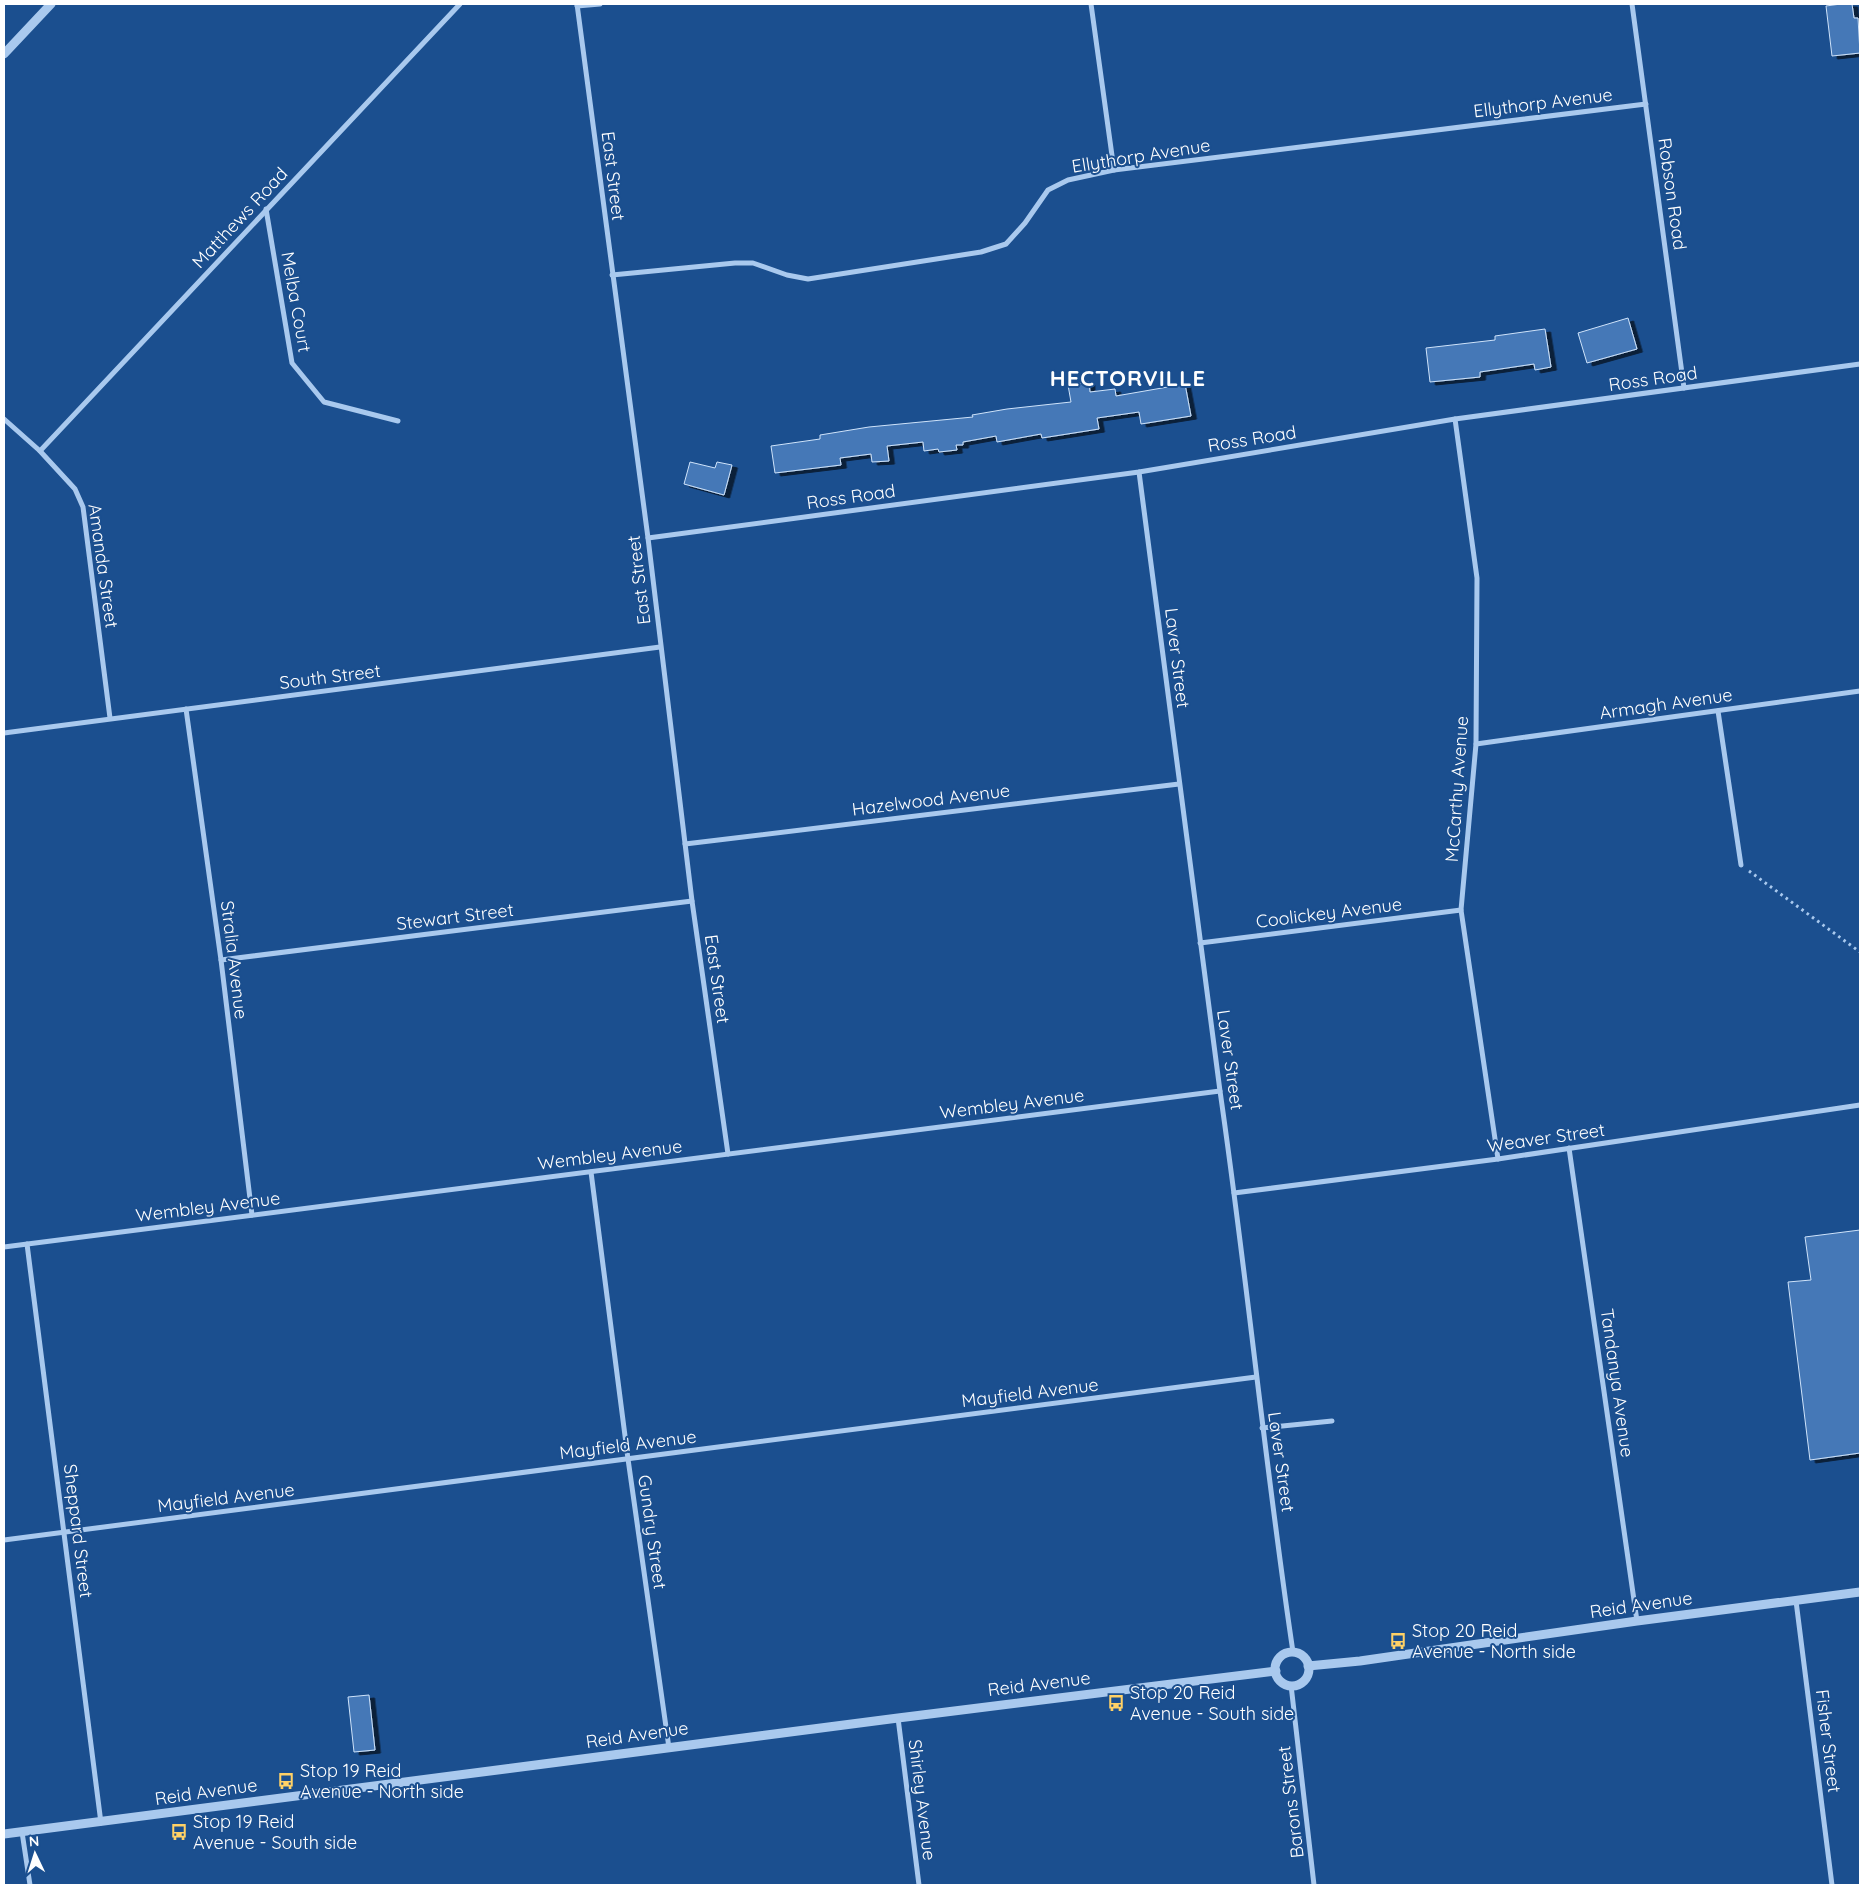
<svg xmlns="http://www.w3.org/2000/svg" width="1864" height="1889" font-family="Quicksand,sans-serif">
<defs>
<filter id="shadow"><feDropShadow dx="5.5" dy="3" stdDeviation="0" flood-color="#0009"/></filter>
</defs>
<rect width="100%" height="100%" fill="#1b4f8f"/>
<!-- building -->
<g fill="#4478b7" stroke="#cfe3fa" filter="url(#shadow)">
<polygon points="1841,4 1852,4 1854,18 1858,18 1860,53 1832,56 1826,6"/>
<polygon points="1628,318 1637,349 1587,363 1578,333"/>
<polygon points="1545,329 1551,367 1535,370 1534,364 1480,372 1480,377 1430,382 1426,348 1495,340 1495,336"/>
<polygon points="1089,382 1090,392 1115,389 1116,396 1185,384 1191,416 1141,424 1139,412 1097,418 1099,429 1042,438 1041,434 997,442 996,436 963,442 963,445 956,445 957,450 939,452 938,449 924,451 923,442 887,446 889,461 872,462 871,454 840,458 841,465 775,473 771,446 820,439 820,435 869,427 973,417 972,415 1007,409 1071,402 1068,385"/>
<polygon points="690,462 715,468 717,462 732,465 724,495 684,484"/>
<polygon points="1860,1230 1860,1453 1810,1460 1788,1282 1811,1280 1805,1237"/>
<polygon points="369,1695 375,1750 354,1752 348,1697"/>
</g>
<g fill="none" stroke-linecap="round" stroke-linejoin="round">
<!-- path -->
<polyline stroke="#a9c9ee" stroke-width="3" stroke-dasharray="2.5 4" stroke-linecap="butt" points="1749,871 1860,952"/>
<!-- minor -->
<g stroke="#a9c9ee" stroke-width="5">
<polyline points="577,4 648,538 692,901 728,1154"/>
<polyline points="1091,4 1114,170"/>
<polyline points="1632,4 1684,388"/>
<polyline points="577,6 600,4"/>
<polyline points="266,209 292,363 324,402 398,421"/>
<polyline points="612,275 735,263 753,263 787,275 808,279 981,252 1006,244 1025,223 1048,190 1068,180 1114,170 1646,104"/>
<polyline points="4,419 40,451 75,489 83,507 110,718"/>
<polyline points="1455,419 1477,578 1476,744 1461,910 1498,1159"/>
<polyline points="40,451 460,4"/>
<path d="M1139,472L1220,1091C1247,1277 1265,1465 1293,1652"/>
<polyline points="648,538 1139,472 1455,419 1860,364"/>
<polyline points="186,709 221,960 252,1215"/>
<polyline points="1718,711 1741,865"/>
<polyline points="4,733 660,647"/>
<polyline points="1476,744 1860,691"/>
<polyline points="685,844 1179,784"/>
<polyline points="1200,943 1461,910"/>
<polyline points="221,960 692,901"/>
<polyline points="1569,1148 1637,1621"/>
<polyline points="591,1172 628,1459 669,1748"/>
<polyline points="1234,1193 1498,1159 1860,1105"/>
<polyline points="27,1244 101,1823"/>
<polyline points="4,1247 1220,1091"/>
<polyline points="1262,1428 1332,1421"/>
<polyline points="4,1540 1256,1377"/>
<polyline points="1796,1601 1832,1885"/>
<polyline points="1291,1685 1314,1885"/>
<polyline points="898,1718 919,1885"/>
<polyline points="22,1832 30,1885"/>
</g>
<!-- tertiary -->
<g stroke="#a9c9ee" stroke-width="9">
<polyline points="4,54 51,4"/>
<circle cx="1292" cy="1669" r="17"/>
<polyline points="1308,1666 1360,1661 1637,1621 1860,1592"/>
<polyline points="4,1834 898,1718 1276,1671"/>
</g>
</g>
<!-- icons -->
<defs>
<g id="bus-bare" transform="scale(1.35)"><path d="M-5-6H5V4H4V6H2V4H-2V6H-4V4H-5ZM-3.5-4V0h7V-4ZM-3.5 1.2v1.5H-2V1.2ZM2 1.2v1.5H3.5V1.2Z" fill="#ffd166" stroke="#1b4f8f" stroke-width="2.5" paint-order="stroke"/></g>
</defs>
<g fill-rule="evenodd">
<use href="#bus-bare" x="1398" y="1641"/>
<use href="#bus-bare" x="1116" y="1703"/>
<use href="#bus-bare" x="286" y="1781"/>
<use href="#bus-bare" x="179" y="1832"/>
</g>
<g text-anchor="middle" stroke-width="4" stroke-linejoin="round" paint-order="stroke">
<!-- street labels -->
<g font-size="18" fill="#fff" stroke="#1b4f8f">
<text transform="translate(1543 103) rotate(-7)" y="6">Ellythorp Avenue</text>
<text transform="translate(1141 156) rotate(-9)" y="6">Ellythorp Avenue</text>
<text transform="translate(613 176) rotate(83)" y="6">East Street</text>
<text transform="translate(1672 194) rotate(82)" y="6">Robson Road</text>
<text transform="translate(240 218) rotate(-47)" y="6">Matthews Road</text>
<text transform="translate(296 302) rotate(80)" y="6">Melba Court</text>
<text transform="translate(1653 379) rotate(-8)" y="6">Ross Road</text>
<text transform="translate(1252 439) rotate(-9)" y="6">Ross Road</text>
<text transform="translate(851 497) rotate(-8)" y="6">Ross Road</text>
<text transform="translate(103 566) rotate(82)" y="6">Amanda Street</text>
<text transform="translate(639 580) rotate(-97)" y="6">East Street</text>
<text transform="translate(1177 658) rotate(83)" y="6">Laver Street</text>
<text transform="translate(330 677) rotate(-7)" y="6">South Street</text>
<text transform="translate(1666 704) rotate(-8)" y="6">Armagh Avenue</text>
<text transform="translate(1457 789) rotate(-86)" y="6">McCarthy Avenue</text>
<text transform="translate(931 800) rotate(-7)" y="6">Hazelwood Avenue</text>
<text transform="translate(1329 913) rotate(-7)" y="6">Coolickey Avenue</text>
<text transform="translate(455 917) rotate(-7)" y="6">Stewart Street</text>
<text transform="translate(234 960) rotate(83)" y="6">Stralia Avenue</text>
<text transform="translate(717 979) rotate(82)" y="6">East Street</text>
<text transform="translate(1230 1060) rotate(82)" y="6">Laver Street</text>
<text transform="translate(1012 1104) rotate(-7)" y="6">Wembley Avenue</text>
<text transform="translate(1546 1138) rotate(-8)" y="6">Weaver Street</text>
<text transform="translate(610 1155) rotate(-7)" y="6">Wembley Avenue</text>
<text transform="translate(208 1207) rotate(-7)" y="6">Wembley Avenue</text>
<text transform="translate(1617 1383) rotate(82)" y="6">Tandanya Avenue</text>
<text transform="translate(1030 1393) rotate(-7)" y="6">Mayfield Avenue</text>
<text transform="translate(628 1445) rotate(-7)" y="6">Mayfield Avenue</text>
<text transform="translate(1281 1462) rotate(82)" y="6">Laver Street</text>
<text transform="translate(226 1498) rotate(-7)" y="6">Mayfield Avenue</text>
<text transform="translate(78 1531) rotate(83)" y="6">Sheppard Street</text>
<text transform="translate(652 1532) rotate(82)" y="6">Gundry Street</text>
<text transform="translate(1641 1605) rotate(-8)" y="6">Reid Avenue</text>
<text transform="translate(1039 1684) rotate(-7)" y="6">Reid Avenue</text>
<text transform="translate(637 1735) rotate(-8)" y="6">Reid Avenue</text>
<text transform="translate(1828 1741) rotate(83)" y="6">Fisher Street</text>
<text transform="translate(206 1792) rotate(-8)" y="6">Reid Avenue</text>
<text transform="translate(922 1800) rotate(83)" y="6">Shirley Avenue</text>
<text transform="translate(1291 1802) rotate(-97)" y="6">Barons Street</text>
</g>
<!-- poi labels -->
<g font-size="18" fill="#fff" stroke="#1b4f8f" text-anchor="start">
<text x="1412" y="1637">Stop 20 Reid<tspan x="1412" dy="21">Avenue - North side</tspan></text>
<text x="1130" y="1699">Stop 20 Reid<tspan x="1130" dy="21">Avenue - South side</tspan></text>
<text x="300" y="1777">Stop 19 Reid<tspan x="300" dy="21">Avenue - North side</tspan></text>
<text x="193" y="1828">Stop 19 Reid<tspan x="193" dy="21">Avenue - South side</tspan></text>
</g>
<!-- district labels -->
<g font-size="22" font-weight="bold" letter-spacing="1" fill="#fff" stroke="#1b4f8f">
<text x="1128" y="386">HECTORVILLE</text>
</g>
</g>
<!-- border -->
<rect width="1864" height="1889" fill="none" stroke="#ffffff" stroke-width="10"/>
<!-- north arrow -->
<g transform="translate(35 1854) rotate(356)" stroke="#1b4f8f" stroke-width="4" paint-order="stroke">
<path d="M0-4L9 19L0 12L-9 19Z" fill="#ffffff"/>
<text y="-8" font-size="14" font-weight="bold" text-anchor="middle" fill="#ffffff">N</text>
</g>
</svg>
